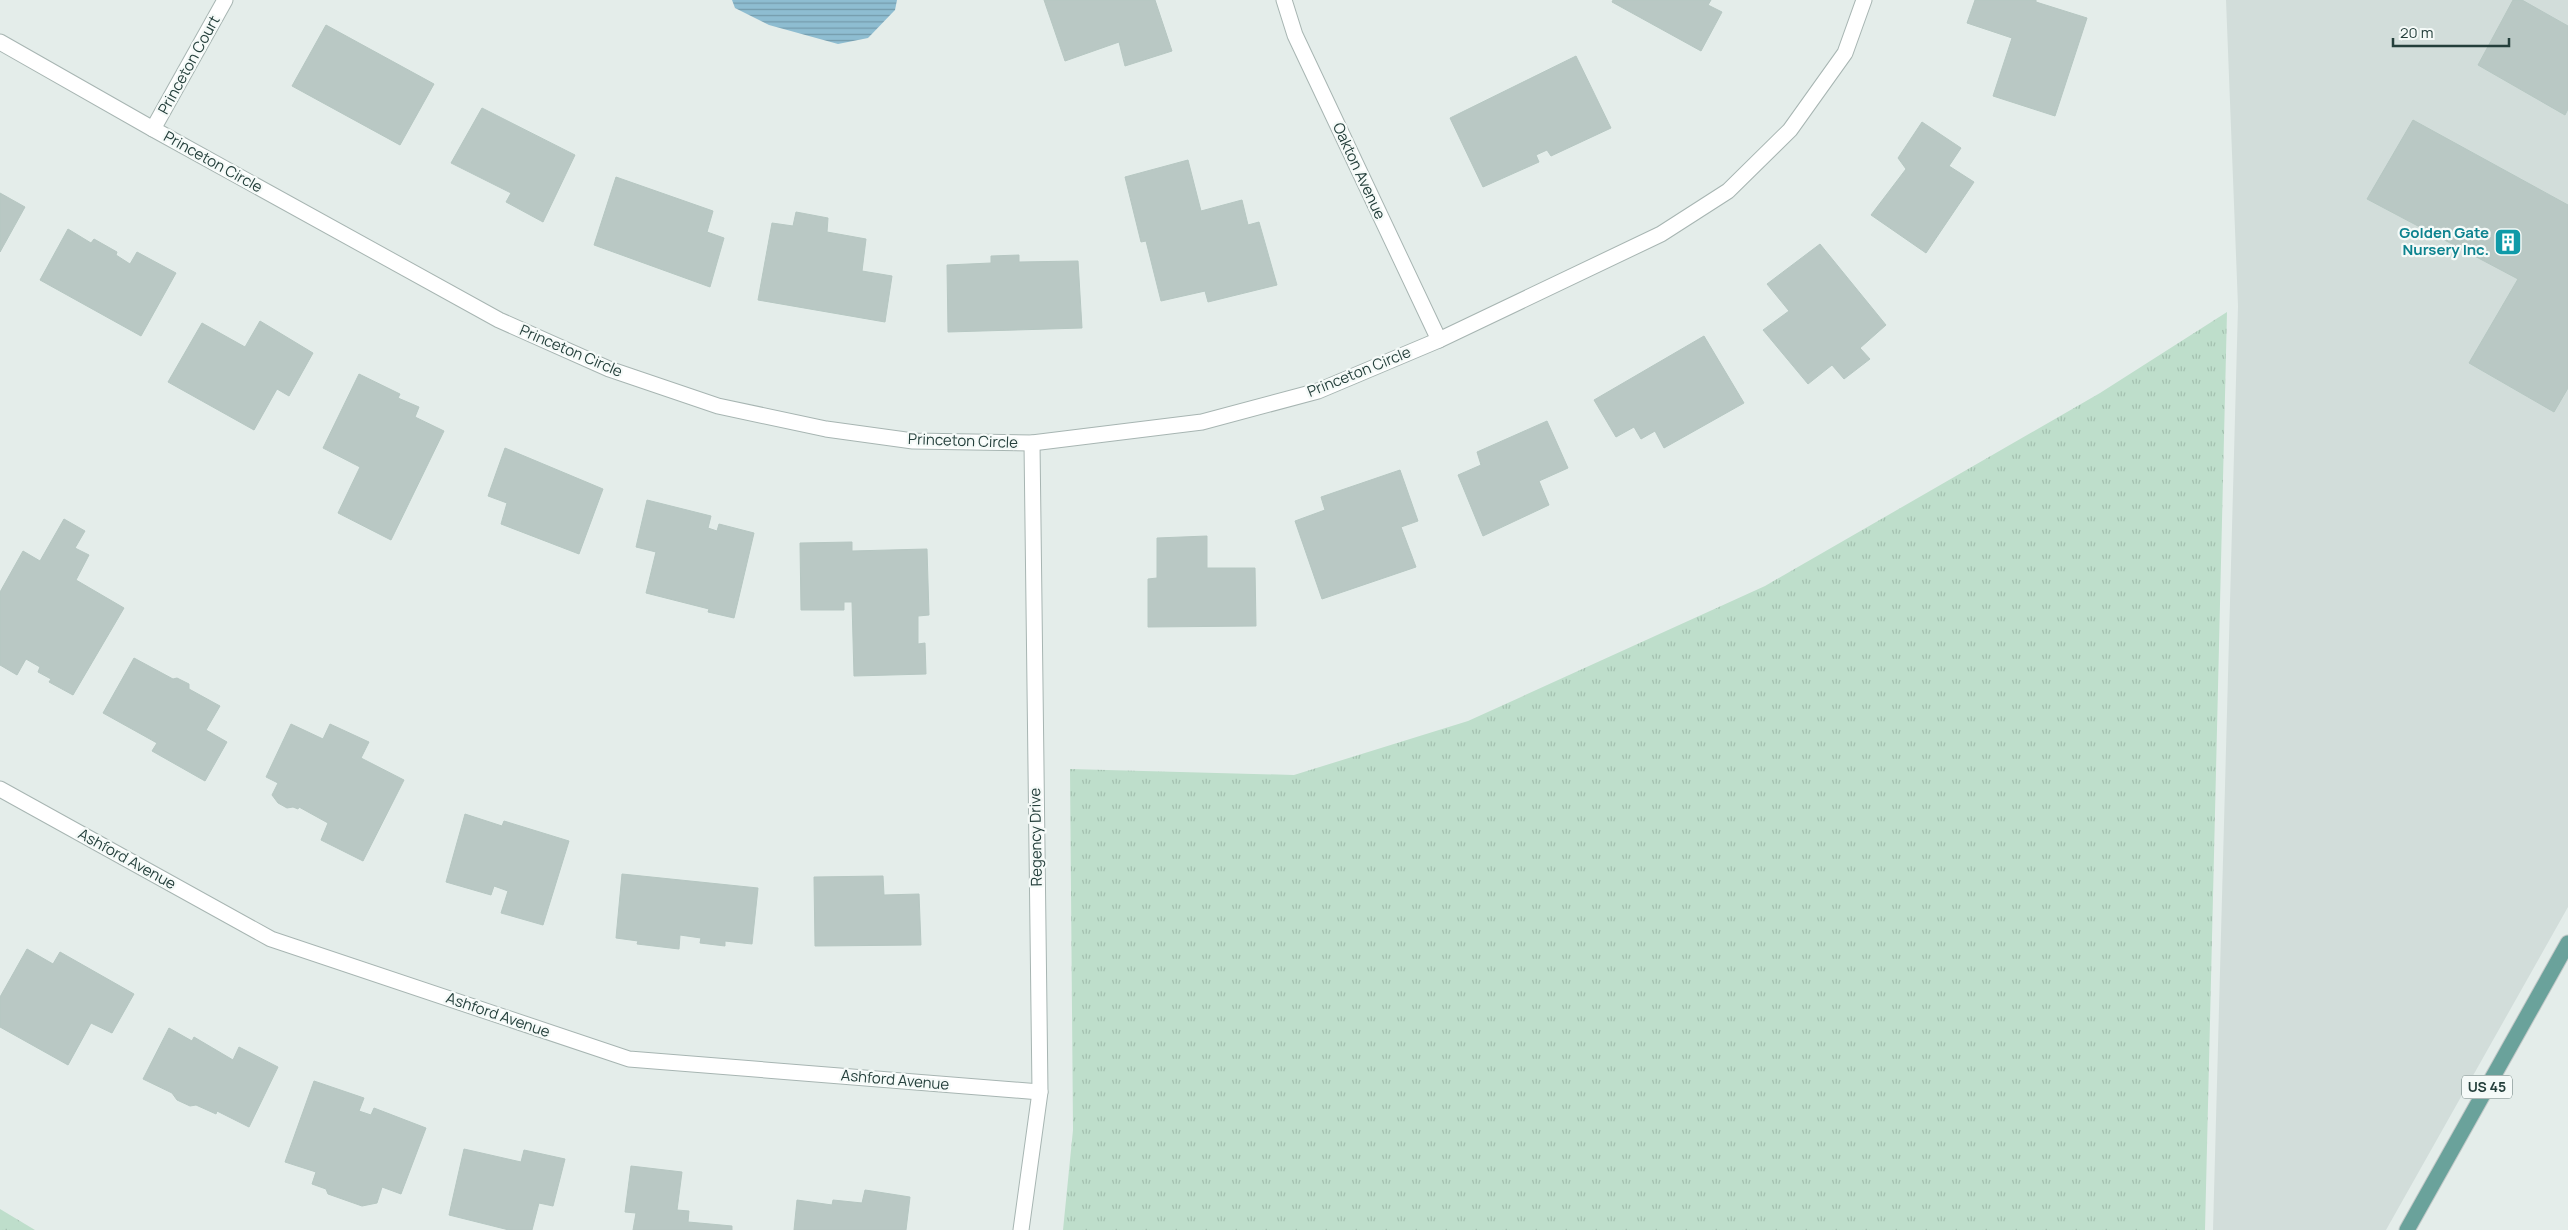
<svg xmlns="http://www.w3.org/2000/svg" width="2568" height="1230" font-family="Manrope,sans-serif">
<defs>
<pattern id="grass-tufts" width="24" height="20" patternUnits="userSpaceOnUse" patternTransform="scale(1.25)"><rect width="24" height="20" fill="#bedecb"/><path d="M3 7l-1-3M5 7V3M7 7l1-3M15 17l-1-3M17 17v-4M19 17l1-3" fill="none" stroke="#a3c0af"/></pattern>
<pattern id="water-rules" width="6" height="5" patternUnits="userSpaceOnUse" patternTransform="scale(1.25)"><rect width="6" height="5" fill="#8ebdd1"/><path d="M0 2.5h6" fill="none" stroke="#749bab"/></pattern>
</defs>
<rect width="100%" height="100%" fill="#e4edea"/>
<!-- built -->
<polygon fill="#d2ddda" points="2226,0 2568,0 2568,907 2386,1230 2213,1230 2238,306"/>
<!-- grass -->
<g fill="url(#grass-tufts)">
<polygon points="2227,312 2205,1230 1063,1230 1073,1130 1070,769 1294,775 1468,721 1765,586 2100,393"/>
<polygon points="0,1209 35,1230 0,1230"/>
</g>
<!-- water -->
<polygon fill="url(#water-rules)" points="732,0 897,0 895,10 868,38 838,44 769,25 735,8"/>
<!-- building -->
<g fill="#b9c8c4" stroke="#b6c7c2">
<polygon points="1044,0 1155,0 1172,51 1125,66 1119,42 1065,61"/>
<polygon points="1613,0 1711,0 1708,5 1722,12 1701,51 1612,2"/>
<polygon points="1975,0 2036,0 2036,2 2087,18 2055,116 1993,96 2012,38 1967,23"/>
<polygon points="2513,0 2522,0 2568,26 2568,109 2565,115 2478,65"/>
<polygon points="326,25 434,84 400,145 292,86"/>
<polygon points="1576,56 1611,128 1551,156 1547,150 1536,155 1539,162 1483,187 1450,118"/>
<polygon points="482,108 575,155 543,222 506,202 511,193 451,163"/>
<polygon points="2413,120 2568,205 2568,388 2554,412 2469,363 2518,279 2367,199"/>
<polygon points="1922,122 1961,148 1949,166 1974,182 1926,253 1871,215 1906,169 1898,158"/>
<polygon points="1188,160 1201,211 1242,200 1248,225 1259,222 1277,285 1208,302 1205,291 1161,301 1146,241 1141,242 1125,177"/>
<polygon points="616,177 713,211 707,232 724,238 710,287 594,245"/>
<polygon points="0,193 25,207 0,252"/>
<polygon points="796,212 828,218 827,232 866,239 862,271 892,276 885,322 758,300 772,223 793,226"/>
<polygon points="68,229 91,243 94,239 117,252 116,255 130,264 137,252 176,273 141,336 40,280"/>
<polygon points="1820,244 1886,325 1860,348 1870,359 1844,379 1832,365 1808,384 1763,330 1789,311 1767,284"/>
<polygon points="1019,255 1019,262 1078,261 1082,328 948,332 947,265 991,263 991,256"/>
<polygon points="260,321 313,353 289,396 277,389 254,430 168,382 202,323 245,347"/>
<polygon points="1704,336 1744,403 1664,448 1655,431 1641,439 1634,427 1616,437 1594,400"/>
<polygon points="359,374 400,394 398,398 419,407 415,417 444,431 391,540 338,513 360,467 323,448"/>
<polygon points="1547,421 1568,468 1539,481 1549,505 1483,536 1458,475 1481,465 1477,452"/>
<polygon points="505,448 603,489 579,554 501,524 507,503 488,496"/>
<polygon points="1400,470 1418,521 1401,527 1416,567 1322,599 1295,521 1325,510 1321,497"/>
<polygon points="647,500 711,516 708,528 717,531 719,524 754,533 734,618 708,612 709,609 646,593 656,552 636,547"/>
<polygon points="64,519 85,531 75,548 89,555 76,580 124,608 73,695 49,682 51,679 38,672 40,667 26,659 17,675 0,665 0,592 23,551 40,561"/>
<polygon points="1207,536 1207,568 1255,568 1256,626 1148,627 1148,579 1157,578 1157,538"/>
<polygon points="852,542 852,551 927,549 929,615 918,616 918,644 925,643 926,674 854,676 852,602 844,602 844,610 801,610 800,543"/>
<polygon points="134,658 173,679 177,678 189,684 189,689 220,706 206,730 227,742 205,781 152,751 157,743 103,713"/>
<polygon points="291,724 323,739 330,724 369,742 361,758 404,780 363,861 321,840 328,823 299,807 298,809 293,807 287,808 278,803 272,795 278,783 266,777"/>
<polygon points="465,814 502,826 504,821 569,841 543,925 501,913 508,891 494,886 491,895 446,882"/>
<polygon points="622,874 758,888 752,944 725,941 725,946 700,943 701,938 680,935 679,949 637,944 638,941 616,938"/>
<polygon points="883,876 884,895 919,894 921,945 815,946 814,877"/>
<polygon points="27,949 53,964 60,952 134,994 112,1033 91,1023 68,1065 0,1027 0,997"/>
<polygon points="169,1028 192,1041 194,1037 233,1060 239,1047 278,1067 249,1127 217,1111 216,1114 196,1105 190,1106 177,1100 172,1093 143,1079"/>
<polygon points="314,1081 364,1098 359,1111 371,1115 374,1108 426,1128 401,1194 382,1187 377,1203 362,1206 328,1194 326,1189 312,1184 316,1172 285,1162"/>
<polygon points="464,1149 521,1162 524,1150 565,1159 553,1206 539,1203 532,1230 509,1230 449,1215"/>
<polygon points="631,1166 682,1172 677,1210 689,1211 688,1222 732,1226 732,1230 633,1230 636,1213 625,1212"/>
<polygon points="865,1190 910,1197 906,1230 794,1230 797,1200 832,1205 833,1200 862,1203"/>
</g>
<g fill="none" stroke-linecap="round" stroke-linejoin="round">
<!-- street casing -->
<g stroke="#a7b5b2" stroke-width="17">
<g id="street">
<polyline points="1284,0 1295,35 1439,340"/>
<polyline points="0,42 153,129 499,320 609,369 718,406 826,429 913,441 1032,443 1202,422 1318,391 1439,340 1661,234 1728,191 1790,130 1845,53 1864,0"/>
<polyline points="153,129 225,0"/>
<polyline points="0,789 271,939 629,1059 1040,1092"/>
<polyline points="1021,1230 1040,1092 1032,443"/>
</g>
</g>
<!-- primary casing -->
<g stroke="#c2c9c8" stroke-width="17">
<polyline id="primary" points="2407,1230 2568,943"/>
</g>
<!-- street -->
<use href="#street" stroke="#fff" stroke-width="15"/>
<!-- primary -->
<use href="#primary" stroke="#6aa29b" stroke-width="15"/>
</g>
<!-- icons -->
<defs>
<g id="building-square" transform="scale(1.4375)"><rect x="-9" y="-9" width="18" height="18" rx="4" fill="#0f9aa8" stroke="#f5faf8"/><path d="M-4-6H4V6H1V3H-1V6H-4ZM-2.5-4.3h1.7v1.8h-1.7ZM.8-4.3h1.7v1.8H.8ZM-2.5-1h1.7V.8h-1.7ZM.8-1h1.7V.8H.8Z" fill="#fff"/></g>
</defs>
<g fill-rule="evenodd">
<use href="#building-square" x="2508" y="242"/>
</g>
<g text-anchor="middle" stroke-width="4.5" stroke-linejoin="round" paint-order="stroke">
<!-- shield labels -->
<rect fill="#f5faf8" stroke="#637774" stroke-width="1" x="2462" y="1075.5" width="50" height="23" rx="4"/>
<g font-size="14" font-weight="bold" fill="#243f3b">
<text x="2487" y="1092">US 45</text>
</g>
<!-- street labels -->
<g font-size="15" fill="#243f3b" stroke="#f5faf8">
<text transform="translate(189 65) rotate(-61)" y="5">Princeton Court</text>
<text transform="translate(213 162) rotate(29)" y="5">Princeton Circle</text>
<text transform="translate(1359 171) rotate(65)" y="5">Oakton Avenue</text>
<text transform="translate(571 351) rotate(23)" y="5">Princeton Circle</text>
<text transform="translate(1359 372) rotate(-22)" y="5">Princeton Circle</text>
<text transform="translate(963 441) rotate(2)" y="5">Princeton Circle</text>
<text transform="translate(1036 837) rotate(-91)" y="5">Regency Drive</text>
<text transform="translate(127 859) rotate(29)" y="5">Ashford Avenue</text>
<text transform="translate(498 1015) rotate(19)" y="5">Ashford Avenue</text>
<text transform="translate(895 1080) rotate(5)" y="5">Ashford Avenue</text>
</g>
<!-- culture labels -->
<g font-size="15" font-weight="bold" fill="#0d838f" stroke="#f5faf8" text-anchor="end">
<text x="2489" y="238">Golden Gate<tspan x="2489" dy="17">Nursery Inc.</tspan></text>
</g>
</g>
<!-- scale -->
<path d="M2393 38v8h116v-8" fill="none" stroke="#243f3b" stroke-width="2.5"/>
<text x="2400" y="38" font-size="15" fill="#243f3b" stroke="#f5faf8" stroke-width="4" paint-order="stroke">20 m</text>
</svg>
